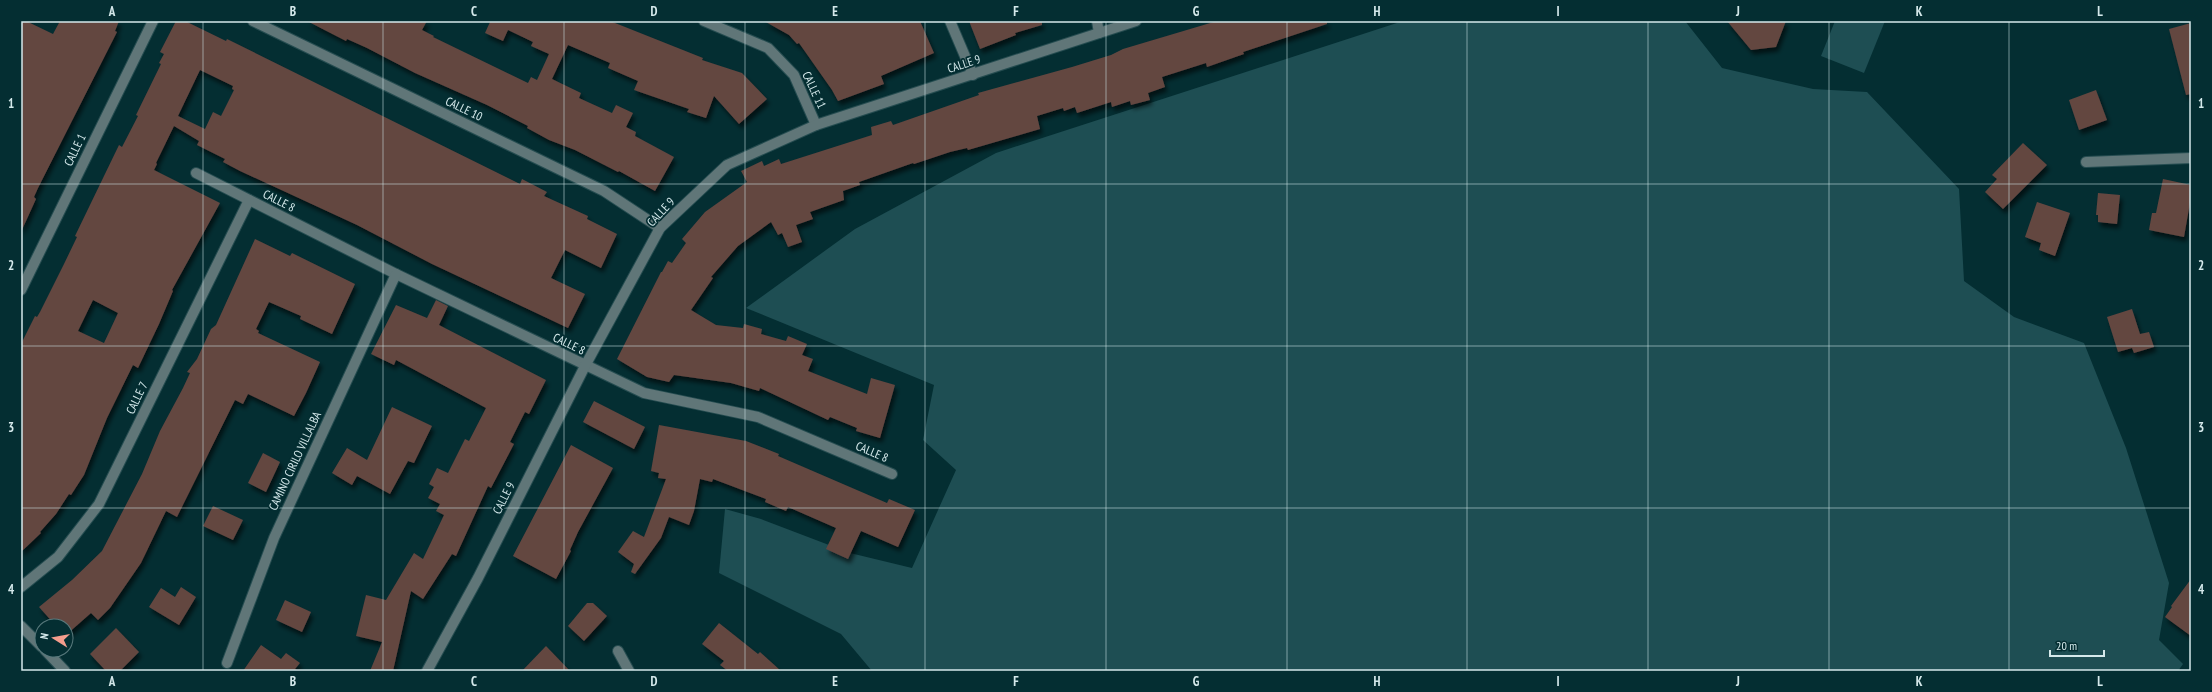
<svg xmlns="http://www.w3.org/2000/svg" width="2212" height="692" font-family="'PT Sans Narrow',sans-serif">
<defs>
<filter id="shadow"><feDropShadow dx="2.5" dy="4.5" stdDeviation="2" flood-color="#0009"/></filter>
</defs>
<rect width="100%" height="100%" fill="#042e32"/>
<!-- green -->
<g fill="#1e4e53">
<polygon points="1403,21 1685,21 1722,68 1813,89 1867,92 1959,189 1964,281 2014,317 2084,343 2126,448 2169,583 2159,640 2183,664 2178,671 872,671 841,634 719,573 725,509 761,519 850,553 912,568 956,470 923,440 934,385 746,308 855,229 996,153"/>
<polygon points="1835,21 1885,21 1864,73 1821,56"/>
</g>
<!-- building -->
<g fill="#644640" fill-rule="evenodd" filter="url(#shadow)">
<polygon points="21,21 26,21 53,34 60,21 119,21 115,31 117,32 38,188 34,197 36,199 21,232"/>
<path d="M176,21H185L226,41L227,39L520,184L522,179L547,192L544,196L588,216L587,219L617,234L601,268L565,250L551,278L585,294L568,328L432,264L357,225L240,171L223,162L225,159L197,145L199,141L174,126L156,163L157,164L154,170L220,203L172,290L173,291L159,324L138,368L133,365L107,418L84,475L71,495L69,494L56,514L40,532L41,533L21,552V344L35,316L37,317L40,312L64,264L77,237L75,236L119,145L122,147L138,116L136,115L161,64L159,63L164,54L160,52ZM200,70L233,86L232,89L234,90L221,116L213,112L205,129L178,116ZM93,300L118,313L104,343L78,331Z"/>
<polygon points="307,21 427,21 422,30 434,36 433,37 528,83 531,77 537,80 549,54 531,46 533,42 508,30 503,41 485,33 490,22 489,21 610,21 703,58 702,60 742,73 767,99 739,124 714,96 706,118 687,112 689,109 634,90 638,81 608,68 610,63 568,45 552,79 581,93 579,98 612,113 616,105 633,113 626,127 636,132 635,136 674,157 655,191 619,171 618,172 575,150 549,140 527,128 528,126 487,105 415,73 367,48 347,39 346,41"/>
<polygon points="764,21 920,21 934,53 881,76 884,84 838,101 832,90 799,43 797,44 789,35"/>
<polygon points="969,21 1042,21 1042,25 1015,33 1016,35 980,49"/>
<polygon points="1217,21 1327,21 1327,24 1243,52 1244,54 1207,67 1206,63 1162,77 1165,87 1148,93 1150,100 1131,105 1130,101 1112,107 1111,102 1077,113 1075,107 1064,111 1063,108 1037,116 1040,129 968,150 967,148 950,152 914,164 913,163 859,182 860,185 843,191 844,200 810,212 813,219 796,225 802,242 788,247 782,233 778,235 771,222 738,246 711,277 713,278 691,310 716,325 743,328 744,324 762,329 761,334 786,341 788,336 807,344 802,355 813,359 808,371 867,394 871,378 895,385 880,438 856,431 857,428 830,417 828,420 760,388 759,391 731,383 674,375 669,382 647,377 617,359 661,272 662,272 668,261 672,263 686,243 682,239 705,212 747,182 741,171 762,161 764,166 779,159 781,164 872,135 871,127 891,121 893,125 979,95 978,93 1072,67 1111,55 1123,49"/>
<polygon points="1727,21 1786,21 1776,47 1751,50"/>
<polygon points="2191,23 2191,94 2186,95 2169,29"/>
<polygon points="2096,90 2107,120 2079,130 2069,100"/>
<polygon points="2023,143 2047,165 2003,209 1985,192 1997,179 1992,175"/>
<polygon points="2163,179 2191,185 2191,197 2184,237 2149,230 2152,213 2156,213"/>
<polygon points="2098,193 2120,195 2117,224 2098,222 2098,215 2096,215"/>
<polygon points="2037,202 2070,213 2055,256 2039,250 2041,243 2025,237"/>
<polygon points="255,239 290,256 292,253 355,284 332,334 300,319 301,316 269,302 256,329 259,331 258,333 320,362 306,393 294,416 248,394 243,404 235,400 177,517 166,511 141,563 110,608 98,620 91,613 66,635 66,626 56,626 39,607 72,580 102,551 142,474 160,431 183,388 190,373 187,372 197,359 211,329 216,325"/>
<polygon points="436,300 448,306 439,325 546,380 529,414 525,412 510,442 514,444 491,488 488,486 456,556 452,554 423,599 411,591 393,671 370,671 382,642 356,636 366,595 386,600 414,553 423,559 444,515 436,511 440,504 428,498 434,487 429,484 437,468 448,473 465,439 469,441 486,408 396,360 394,365 371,354 396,305 427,318"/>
<polygon points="2132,309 2140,334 2149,332 2154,347 2134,353 2132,348 2118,352 2107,317"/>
<polygon points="594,401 645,427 634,449 583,422"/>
<polygon points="392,407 432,426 414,463 408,461 390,494 357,476 352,485 332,473 347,448 367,460"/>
<polygon points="659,425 746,441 779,454 778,456 887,503 889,499 915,510 898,547 861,531 848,559 826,549 836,528 788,507 786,511 765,502 766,499 713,479 712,482 700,479 694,511 689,525 669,517 661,538 635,574 631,572 634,564 618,552 633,531 644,537 666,479 658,478 659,473 651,471"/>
<polygon points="571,445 613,468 578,532 570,550 571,551 556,579 513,556"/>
<polygon points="263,453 280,462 266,492 248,483"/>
<polygon points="213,506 243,520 233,540 203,526"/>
<polygon points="2191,579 2191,636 2165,617 2172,607 2171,606"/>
<polygon points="181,587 196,597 179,625 149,607 161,588 175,597"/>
<polygon points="285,600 311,612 302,632 276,620"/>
<polygon points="587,603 593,603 607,616 584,641 568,626"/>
<polygon points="719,623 758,654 760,652 781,671 728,671 720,665 724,661 702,644"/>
<polygon points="116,628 139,652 120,671 106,671 90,654"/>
<polygon points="261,645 281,659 286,653 300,663 295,669 298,671 243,671"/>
<polygon points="546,646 570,671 522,671"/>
</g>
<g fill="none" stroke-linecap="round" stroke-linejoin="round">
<!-- minor casing -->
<g stroke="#254c50" stroke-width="12">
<g id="minor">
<polyline points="253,21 604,191 660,228"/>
<polyline points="704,21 768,48 794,75 816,125"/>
<polyline points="950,21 973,75"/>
<polyline points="1097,21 1099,33"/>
<polyline points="2086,162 2191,158"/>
<polyline points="196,173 396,274 644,393 758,417 892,474"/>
<polyline points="21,290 153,21"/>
<polyline points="21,587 58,557 99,504 249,200"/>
<polyline points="21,626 42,647"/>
<polyline points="45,650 65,671"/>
<polyline points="618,651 629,671"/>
<polyline points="227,663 274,538 396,274"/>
<polyline points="427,671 478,578 585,366 660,228 727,165 816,125 1136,21"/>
</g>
</g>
<!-- minor -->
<use href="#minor" stroke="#607678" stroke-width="10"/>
</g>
<!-- grid -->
<path fill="none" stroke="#d5e9eb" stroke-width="1" stroke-opacity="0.55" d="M203,21V671M383,21V671M564,21V671M745,21V671M925,21V671M1106,21V671M1287,21V671M1467,21V671M1648,21V671M1829,21V671M2009,21V671M21,184H2191M21,346H2191M21,508H2191"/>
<g text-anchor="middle" stroke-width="3.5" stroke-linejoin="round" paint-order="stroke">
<!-- street labels -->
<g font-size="12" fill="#d5e9eb" stroke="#042e32">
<text transform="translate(964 64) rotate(-18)" y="4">CALLE 9</text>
<text transform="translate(814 90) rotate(65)" y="4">CALLE 11</text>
<text transform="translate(464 109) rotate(26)" y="4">CALLE 10</text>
<text transform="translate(75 150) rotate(-64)" y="4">CALLE 1</text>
<text transform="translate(279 201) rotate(27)" y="4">CALLE 8</text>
<text transform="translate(661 212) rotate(-47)" y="4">CALLE 9</text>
<text transform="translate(569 344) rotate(26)" y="4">CALLE 8</text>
<text transform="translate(137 398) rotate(-64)" y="4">CALLE 7</text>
<text transform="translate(872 452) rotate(23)" y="4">CALLE 8</text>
<text transform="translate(295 461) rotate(-65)" y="4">CAMINO CIRILO VILLALBA</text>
<text transform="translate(504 498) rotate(-63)" y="4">CALLE 9</text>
</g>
</g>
<!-- border -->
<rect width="2212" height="692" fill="none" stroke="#042e32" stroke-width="44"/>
<!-- north arrow -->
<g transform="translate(54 638) rotate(281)"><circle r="19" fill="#042e32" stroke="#58797c"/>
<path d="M0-3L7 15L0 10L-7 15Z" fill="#f49d8d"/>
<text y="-6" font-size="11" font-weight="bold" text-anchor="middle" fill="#d5e9eb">N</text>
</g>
<!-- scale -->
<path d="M2050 650v6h54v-6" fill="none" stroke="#d5e9eb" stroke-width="2"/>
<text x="2056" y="650" font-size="12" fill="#d5e9eb" stroke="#042e32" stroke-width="3" paint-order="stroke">20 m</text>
<rect x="22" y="22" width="2168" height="648" fill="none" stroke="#d5e9eb" stroke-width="1.5"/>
<g font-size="13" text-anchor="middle" font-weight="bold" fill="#d5e9eb">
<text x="112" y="16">A</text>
<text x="293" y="16">B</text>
<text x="474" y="16">C</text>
<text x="654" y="16">D</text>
<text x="835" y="16">E</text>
<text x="1016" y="16">F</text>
<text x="1196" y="16">G</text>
<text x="1377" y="16">H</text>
<text x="1558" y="16">I</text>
<text x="1738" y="16">J</text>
<text x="1919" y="16">K</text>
<text x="2100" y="16">L</text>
<text x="11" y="108">1</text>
<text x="2201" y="108">1</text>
<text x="11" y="270">2</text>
<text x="2201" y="270">2</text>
<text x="11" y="432">3</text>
<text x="2201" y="432">3</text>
<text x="11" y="594">4</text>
<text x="2201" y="594">4</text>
<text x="112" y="686">A</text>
<text x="293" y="686">B</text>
<text x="474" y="686">C</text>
<text x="654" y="686">D</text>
<text x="835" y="686">E</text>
<text x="1016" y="686">F</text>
<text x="1196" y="686">G</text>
<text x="1377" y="686">H</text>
<text x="1558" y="686">I</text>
<text x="1738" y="686">J</text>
<text x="1919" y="686">K</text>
<text x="2100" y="686">L</text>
</g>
</svg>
